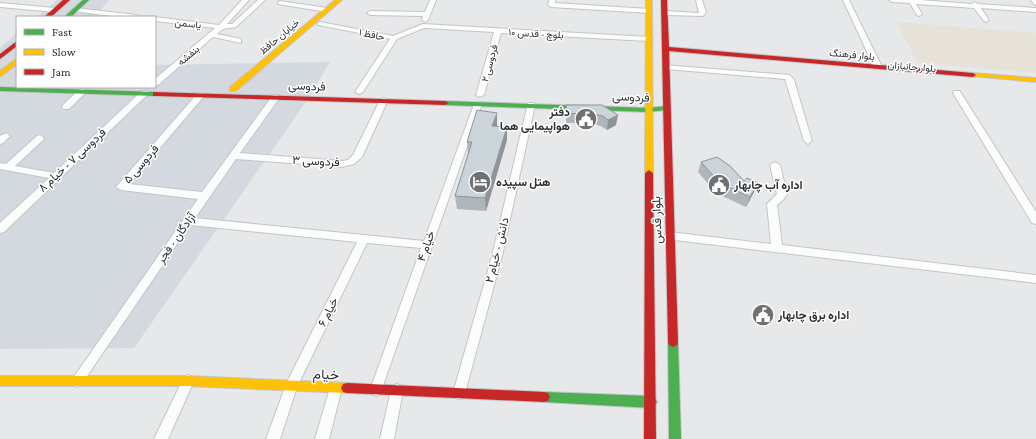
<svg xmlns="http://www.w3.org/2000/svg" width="1036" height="439" font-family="'Crimson Pro',Vazirmatn,serif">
<rect width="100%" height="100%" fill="#e6e8ea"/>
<!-- built -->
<g fill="#d3d9de">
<polygon points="57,0 110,0 93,17 37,17"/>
<polygon points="17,33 17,87 155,87 155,65 330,62 303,106 134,348 0,349 0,48"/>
</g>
<!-- education -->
<polygon fill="#e7e2d7" points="896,22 1036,33 1036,73 918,63"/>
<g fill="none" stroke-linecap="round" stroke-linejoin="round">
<!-- street casing -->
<g stroke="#c4c5c7" stroke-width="2">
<g id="street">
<polygon points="242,0 249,0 227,24 232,24 258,0 265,0 236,27 223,29 217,34 241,39 241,43 213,37 158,85 155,85 155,79 215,28 155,21 155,17 219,25"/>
<polygon points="430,0 436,0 428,20 425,22 422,20 423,16 370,15 367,13 370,11 425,12"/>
<polygon points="549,0 555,0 555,3 649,9 652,11 649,13 551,7 548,5"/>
<polygon points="696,0 702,0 706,12 703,16 665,15 662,13 665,11 699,13"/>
<polygon points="843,0 849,0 882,67 881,69 875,69 874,67"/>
<polygon points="889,0 920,0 972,4 975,2 978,4 1036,8 1036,12 981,8 989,20 986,22 984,21 974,8 916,4 922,14 919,16 917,15 910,3 892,2"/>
<polygon points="1031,0 1036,0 1036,5 1034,4"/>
<polygon points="280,1 327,8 330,10 327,12 278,4 278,2"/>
<polygon points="0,3 55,8 58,10 55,12 0,7"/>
<polygon points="75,8 137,15 140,17 119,17 73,11 73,9"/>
<polygon points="320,22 393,36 423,24 649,37 653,39 649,41 501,33 484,95 480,97 476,95 494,32 424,28 397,39 363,92 359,94 355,92 390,39 318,25 317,24"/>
<polygon points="663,65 790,75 794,80 812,141 808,144 804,141 785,79 666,69 663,69"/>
<polygon points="80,89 83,89 87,91 69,109 63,109 62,107 63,105"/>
<polygon points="142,91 148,91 149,93 4,232 0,233 0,223 49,178 0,169 0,163 6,164 37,136 40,135 44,138 43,140 15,166 54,173"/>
<polygon points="954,91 960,91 961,93 1036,212 1036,224 1032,223 953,93"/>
<polygon points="198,93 201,93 205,95 129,184 202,192 273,95 276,95 280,97 240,153 342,161 348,160 353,155 380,100 384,98 388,100 362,157 354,164 342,167 236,159 195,218 424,241 474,104 478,102 482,104 380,394 376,396 372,394 370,390 421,248 367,243 297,387 280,439 266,439 287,382 357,242 190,225 81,385 77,387 73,385 71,381 198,199 121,190 116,187"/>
<polygon points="528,103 534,103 535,105 502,256 465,393 464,397 459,399 454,397 453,393 492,256"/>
<polygon points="6,133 10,136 3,143 0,144 0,136"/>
<polygon points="775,162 780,165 787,194 784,199 777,205 782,245 1036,275 1036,283 666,239 665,236 666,233 670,232 771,244 767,204 777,194 770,165"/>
<polygon points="188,375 192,377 194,381 168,439 154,439 184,377"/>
<polygon points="336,382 340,384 342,388 329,439 315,439 330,388 332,384"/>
<polygon points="397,384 401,386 403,390 394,439 380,439 391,390 393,386"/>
</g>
</g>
<!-- fast casing -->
<g stroke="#c4c5c7" stroke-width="2">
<g id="fast">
<polygon points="83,0 89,0 71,17 64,17"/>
<polygon points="0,87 156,92 160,94 156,96 0,91"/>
<polygon points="442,101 649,108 666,106 670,108 666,110 649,112 445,105 442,105"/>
<polygon points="673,337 677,339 678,342 681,439 669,439 668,342 669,339"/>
<polygon points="544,392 651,396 655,398 657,402 655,406 651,408 544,402 540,401 538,397 540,393"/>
</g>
</g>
<!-- slow casing -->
<g stroke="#c4c5c7" stroke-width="2">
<g id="slow">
<polygon points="335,0 342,0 236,91 230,91 230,87"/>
<polygon points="646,0 652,0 653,173 649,176 645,173"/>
<polygon points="17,58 17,64 0,77 0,71"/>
<polygon points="973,73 1036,78 1036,82 971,76 970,75"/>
<polygon points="0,376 188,376 347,383 351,384 353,388 351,392 347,393 188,386 0,386"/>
</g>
</g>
<!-- jam casing -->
<g stroke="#c4c5c7" stroke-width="2">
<g id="jam">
<polygon points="63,0 70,0 51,17 44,17"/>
<polygon points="661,0 667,0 669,47 973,73 976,75 973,77 669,51 678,342 677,345 673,347 669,345 668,342"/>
<polygon points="17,41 17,46 0,59 0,54"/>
<polygon points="153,92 445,101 449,103 445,105 156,96 153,96"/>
<polygon points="649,170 653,173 656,439 644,439 645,173"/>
<polygon points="347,383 544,392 548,393 550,397 548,401 544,402 347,393 343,392 341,388 343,384"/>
</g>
</g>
<!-- street -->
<use href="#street" fill="#fbfcfc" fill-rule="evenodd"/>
<!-- fast -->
<use href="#fast" fill="#4caf50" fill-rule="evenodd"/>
<!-- slow -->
<use href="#slow" fill="#ffc107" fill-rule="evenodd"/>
<!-- jam -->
<use href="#jam" fill="#c62828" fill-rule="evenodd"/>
</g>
<!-- wall -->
<g fill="#afb6bb">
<polygon points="566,105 602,105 616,125 607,130 601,126 592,124 589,127 583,126 582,123 566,123"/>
<polygon points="497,126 497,127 507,127 507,140 486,211 457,209 455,196 468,154 467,142"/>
<polygon points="701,162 744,181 758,183 754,192 746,207 716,193 698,172"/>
</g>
<!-- shaded-wall -->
<g fill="#8e9498">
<polygon points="497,113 497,126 493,139 492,126"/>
<polygon points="593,114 592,124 589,127 590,117"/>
<polygon points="618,115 616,125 607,130 608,120"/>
<polygon points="507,127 507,140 486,211 485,198"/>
<polygon points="758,183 754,192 746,207 750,197"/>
</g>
<!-- building -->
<g fill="#cbd4d9" stroke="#8e9498">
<polygon points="566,105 602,105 618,115 608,120 603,116 593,114 590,117 584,116 583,113 567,114"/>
<polygon points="477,110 497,113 492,126 507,127 485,198 455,196 472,142 467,142"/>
<polygon points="717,157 730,166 744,181 747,178 758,183 750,197 720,183 701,162"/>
</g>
<!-- icons -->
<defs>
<g id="civic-disc" transform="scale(1.15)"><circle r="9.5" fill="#6e7071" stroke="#fff"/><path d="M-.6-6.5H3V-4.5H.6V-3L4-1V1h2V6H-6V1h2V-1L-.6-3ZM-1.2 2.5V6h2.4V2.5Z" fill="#fff"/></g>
<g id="hotel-disc" transform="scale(1.15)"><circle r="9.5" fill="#6e7071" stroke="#fff"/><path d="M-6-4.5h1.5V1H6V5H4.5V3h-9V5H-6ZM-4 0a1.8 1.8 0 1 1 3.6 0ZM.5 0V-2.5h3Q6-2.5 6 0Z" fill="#fff"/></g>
</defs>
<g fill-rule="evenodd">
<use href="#civic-disc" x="586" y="119"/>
<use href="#hotel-disc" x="480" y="182"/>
<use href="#civic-disc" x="719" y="185"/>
<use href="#civic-disc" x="763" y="315"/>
</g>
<g text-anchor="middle" stroke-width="3" stroke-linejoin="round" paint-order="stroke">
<!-- far-street labels -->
<g font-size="10" fill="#2e2f30" stroke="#fff">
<text transform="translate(188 23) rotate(6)" y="4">یاسمن</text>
<text transform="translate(536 33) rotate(3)" y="4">بلوچ - قدس ۱۰</text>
<text transform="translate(372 34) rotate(11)" y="4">حافظ ۱</text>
<text transform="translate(279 36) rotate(-40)" y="4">خیابان حافظ</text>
<text transform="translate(852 54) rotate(5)" y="4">بلوار فرهنگ</text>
<text transform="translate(188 55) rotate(-40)" y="4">بنفشه</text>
<text transform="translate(489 63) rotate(-75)" y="4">فردوسی ۲</text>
<text transform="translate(912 66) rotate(5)" y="4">بلوار جانبازان</text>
</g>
<!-- street labels -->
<g font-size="12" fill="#2e2f30" stroke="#fff">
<text transform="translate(307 86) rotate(2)" y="4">فردوسی</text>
<text transform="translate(631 97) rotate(2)" y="4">فردوسی</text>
<text transform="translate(72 160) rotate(-43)" y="4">فردوسی ۷ - خیام ۸</text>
<text transform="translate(316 161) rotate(3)" y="4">فردوسی ۳</text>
<text transform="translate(141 164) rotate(-49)" y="4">فردوسی ۵</text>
<text transform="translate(657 220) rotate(-92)" y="4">بلوار قدس</text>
<text transform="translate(176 238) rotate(-55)" y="4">آزادگان - فجر</text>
<text transform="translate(426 246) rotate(-71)" y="4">خیام ۴</text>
<text transform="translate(497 250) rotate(-76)" y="4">دانش - خیام ۲</text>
<text transform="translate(328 312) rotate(-64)" y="4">خیام ۶</text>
</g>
<!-- poi labels -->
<g font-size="12" font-weight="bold" fill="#2e2f30" stroke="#fff" text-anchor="start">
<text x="570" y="116" text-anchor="end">دفتر<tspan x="570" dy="14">هواپیمایی هما</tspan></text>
<text x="496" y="186">هتل سپیده</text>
<text x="734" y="189">اداره آب چابهار</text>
<text x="778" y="319">اداره برق چابهار</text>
</g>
<!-- near-street labels -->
<g font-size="14" fill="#2e2f30" stroke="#fff">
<text transform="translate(326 374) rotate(2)" y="5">خیام</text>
</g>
</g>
<!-- legend -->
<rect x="16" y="16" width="140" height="72" fill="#ffffff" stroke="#abacac"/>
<rect x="24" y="29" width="20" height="6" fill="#4caf50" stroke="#abacac"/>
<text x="52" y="36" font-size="12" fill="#2e2f30">Fast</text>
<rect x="24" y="49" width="20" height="6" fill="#ffc107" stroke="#abacac"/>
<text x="52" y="56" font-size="12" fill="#2e2f30">Slow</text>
<rect x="24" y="69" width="20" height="6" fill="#c62828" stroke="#abacac"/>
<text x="52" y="76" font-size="12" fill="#2e2f30">Jam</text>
</svg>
